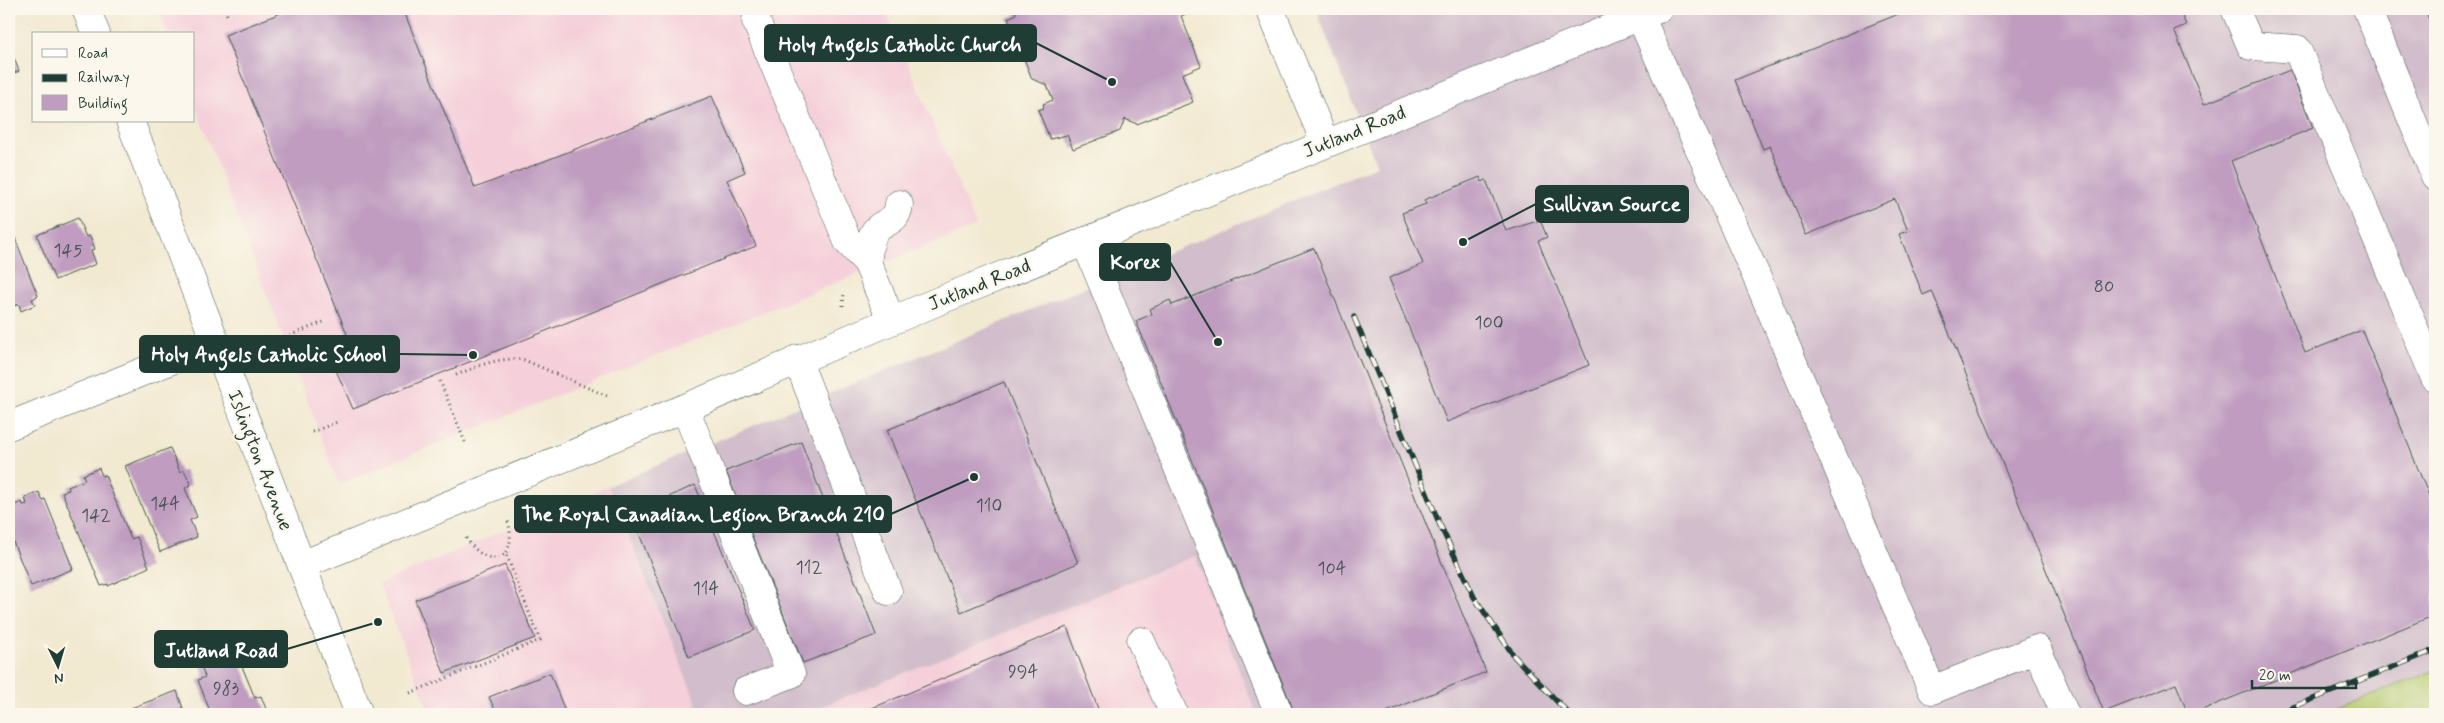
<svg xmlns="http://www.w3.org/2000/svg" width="2444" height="723" font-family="Mynerve,sans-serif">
<rect width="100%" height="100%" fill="#fbf7ec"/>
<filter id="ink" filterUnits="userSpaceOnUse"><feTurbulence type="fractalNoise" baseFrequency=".02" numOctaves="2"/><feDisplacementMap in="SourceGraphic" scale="10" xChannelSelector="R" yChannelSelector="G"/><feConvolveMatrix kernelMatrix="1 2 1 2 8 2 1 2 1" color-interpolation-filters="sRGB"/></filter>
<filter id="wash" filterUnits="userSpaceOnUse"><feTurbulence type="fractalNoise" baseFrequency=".0096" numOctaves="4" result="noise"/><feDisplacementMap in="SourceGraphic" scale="20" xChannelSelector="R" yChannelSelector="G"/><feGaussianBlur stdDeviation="1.12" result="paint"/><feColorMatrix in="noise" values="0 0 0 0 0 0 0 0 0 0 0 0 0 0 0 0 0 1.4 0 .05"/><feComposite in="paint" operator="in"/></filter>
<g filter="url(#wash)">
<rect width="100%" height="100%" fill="#f2e9d1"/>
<!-- built -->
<g fill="#f5cfda">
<polygon points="158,9 885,9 976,226 339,484 194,103 194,34 168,34"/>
<polygon points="608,486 701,714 430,714 379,584"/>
<polygon points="1196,556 1256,714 803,714"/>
</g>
<!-- industrial -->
<polygon fill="#d1bdcb" points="1316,9 2435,9 2435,670 2324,714 1256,714 1195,556 803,714 701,714 608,486 1377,166"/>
<!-- green -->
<polygon fill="#b3c96d" stroke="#698350" points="2435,670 2435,714 2325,714"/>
<g id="blocks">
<!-- building -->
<g fill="#bf9cc0">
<polygon points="291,9 403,9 475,188 712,96 745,172 727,180 756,246 353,409 324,343 347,334 225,35"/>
<polygon points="1017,9 1193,9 1194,11 1181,16 1201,66 1182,74 1193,102 1137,124 1125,119 1120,131 1073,149 1067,135 1050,139 1038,110 1044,108 1043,104 1053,100 1047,85 1032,79 1008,18 1015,15"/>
<polygon points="1911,9 2179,9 2186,25 2174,30 2204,104 2290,70 2313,128 2231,161 2305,353 2362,330 2435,511 2435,615 2192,714 2188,714 2176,684 2104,712 1932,291 1923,295 1899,234 1908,231 1895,199 1806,235 1770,146 1763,149 1735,80"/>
<polygon points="2425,9 2435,9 2435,34"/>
<polygon points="9,45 19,71 9,75"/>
<polygon points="1480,177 1482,182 1486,180 1506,231 1540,220 1547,237 1538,241 1589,365 1447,422 1389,278 1423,264 1402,213 1426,204 1424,200"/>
<polygon points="78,218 86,237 90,236 95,249 91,250 96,264 55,280 37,235"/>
<polygon points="9,229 11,234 13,233 38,296 32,299 35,305 21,311 19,304 9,308"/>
<polygon points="1314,248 1486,672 1381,714 1295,714 1136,321 1152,314 1150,309 1170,300 1172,305"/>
<polygon points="1004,382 1078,563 961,612 887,430"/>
<polygon points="801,442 876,635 803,663 726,471"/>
<polygon points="170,448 180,472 184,470 191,485 185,488 197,517 190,520 197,537 160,552 125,466"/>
<polygon points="99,468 102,476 105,475 131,539 137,537 149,567 108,586 108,584 101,586 62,492 69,490 68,487 85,480 83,475"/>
<polygon points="695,485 755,630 689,657 631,514"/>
<polygon points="39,492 42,500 45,499 73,569 31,586 9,532 9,507 22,502 23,505 27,504 25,498"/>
<polygon points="505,565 535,638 444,673 415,600"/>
<polygon points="1067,627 1100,714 858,714"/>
<polygon points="234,647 255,698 261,696 266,709 260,711 261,714 211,714 198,680 205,677 199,660"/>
<polygon points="550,673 566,714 497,714 489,697"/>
<polygon points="177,691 185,714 134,714 131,708"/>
</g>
</g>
</g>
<g filter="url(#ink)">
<use href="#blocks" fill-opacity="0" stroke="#3f574c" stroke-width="1"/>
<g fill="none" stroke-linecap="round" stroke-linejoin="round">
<!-- minor casing -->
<g stroke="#3f574c" stroke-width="29">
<g id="minor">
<polyline points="758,9 756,21 848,242 867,262 891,320"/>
<polyline points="1270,9 1325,143"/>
<polyline points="2235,9 2251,46 2297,49 2435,378"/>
<polyline points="2367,9 2435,176"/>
<polyline points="1640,16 1758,280 1932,690 2037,649 2065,714"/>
<polyline points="1085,241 1279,714"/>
<path d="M867,262C869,253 869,238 876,230C887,219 897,223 899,204"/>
<polyline points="797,359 888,591"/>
<polyline points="685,408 791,674 746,691"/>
<polyline points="9,426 216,342"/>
<polyline points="302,565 685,408 941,300 1658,9"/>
<polyline points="1141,641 1174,714"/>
</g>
</g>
<!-- major casing -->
<g stroke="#3f574c" stroke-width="29">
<g id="major">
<polyline points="86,9 96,34"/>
<polyline points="130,121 359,714"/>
</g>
</g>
<!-- path -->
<g stroke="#3f574c" stroke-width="3" stroke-dasharray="1 4" stroke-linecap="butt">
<polyline points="225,9 228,18"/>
<polyline points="843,306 844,292"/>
<polyline points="276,341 326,321"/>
<path d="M456,375C479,366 499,356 524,360L607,396"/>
<polyline points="440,381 465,442"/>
<polyline points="312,432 340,421"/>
<path d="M466,538C487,570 519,563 508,521"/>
<polyline points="410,693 540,640 506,554"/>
</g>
<!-- minor -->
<use href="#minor" stroke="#fff" stroke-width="28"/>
<!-- major -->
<use href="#major" stroke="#fff" stroke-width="28"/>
<!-- rail casing -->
<g stroke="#1f3d34" stroke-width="5.5">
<g id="rail">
<polyline points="1354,317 1440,525 1474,597 1514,656 1569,714"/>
<polyline points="2276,714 2435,650"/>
</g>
</g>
<!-- rail -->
<use href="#rail" stroke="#fbf7ec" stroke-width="4" stroke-dasharray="11" stroke-linecap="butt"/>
</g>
</g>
<g text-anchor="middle" stroke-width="4.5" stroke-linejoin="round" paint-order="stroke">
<!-- number labels -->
<g font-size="18" fill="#475557">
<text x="68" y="256">145</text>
<text x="2104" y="292">80</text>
<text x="1489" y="328">100</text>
<text x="165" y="509">144</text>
<text x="989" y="511">110</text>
<text x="96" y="521">142</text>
<text x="809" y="573">112</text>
<text x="1332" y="574">104</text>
<text x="706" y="594">114</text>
<text x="1023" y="677">994</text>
<text x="226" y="694">983</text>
</g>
<!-- street labels -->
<g font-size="20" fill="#1f3d34" stroke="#fbf7ec">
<text transform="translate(1354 131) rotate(-22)" y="7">Jutland Road</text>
<text transform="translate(979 284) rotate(-22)" y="7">Jutland Road</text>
<text transform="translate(261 460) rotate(69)" y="7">Islington Avenue</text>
</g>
</g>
<!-- callouts -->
<path fill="none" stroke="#1f3d34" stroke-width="2" d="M1112 82L1036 43M1463 242L1536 204M1218 342L1170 262M473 355L399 354M974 477L891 514M378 622L287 649"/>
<g fill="#1f3d34" stroke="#fbf7ec" stroke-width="2">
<circle cx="1112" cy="82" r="5"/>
<circle cx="1463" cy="242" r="5"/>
<circle cx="1218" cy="342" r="5"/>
<circle cx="473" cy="355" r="5"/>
<circle cx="974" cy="477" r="5"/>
<circle cx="378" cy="622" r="5"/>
</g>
<g fill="#1f3d34" stroke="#1f3d34" stroke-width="2">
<rect x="765" y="25" width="271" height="36" rx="5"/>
<rect x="1536" y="186" width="152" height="36" rx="5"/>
<rect x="1100" y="244" width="70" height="36" rx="5"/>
<rect x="140" y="336" width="259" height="36" rx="5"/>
<rect x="515" y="496" width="376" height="36" rx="5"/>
<rect x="155" y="631" width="132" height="36" rx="5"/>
</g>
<g font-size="21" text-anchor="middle" font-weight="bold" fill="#fff">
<text x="900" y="51">Holy Angels Catholic Church</text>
<text x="1612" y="211">Sullivan Source</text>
<text x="1135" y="269">Korex</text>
<text x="269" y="361">Holy Angels Catholic School</text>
<text x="703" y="521">The Royal Canadian Legion Branch 210</text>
<text x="221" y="657">Jutland Road</text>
</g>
<!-- margin -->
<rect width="2444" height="723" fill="none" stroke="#fbf7ec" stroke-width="30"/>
<!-- legend -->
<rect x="32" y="32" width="162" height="90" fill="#fbf7ec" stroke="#a3ada2"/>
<rect x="42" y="49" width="25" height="8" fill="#ffffff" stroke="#a3ada2"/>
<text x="78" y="58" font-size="15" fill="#1f3d34">Road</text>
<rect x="42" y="74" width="25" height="8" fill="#1f3d34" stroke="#a3ada2"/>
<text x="78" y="82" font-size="15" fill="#1f3d34">Railway</text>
<rect x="42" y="95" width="25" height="15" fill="#bf9cc0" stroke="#a3ada2"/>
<text x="78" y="108" font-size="15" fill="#1f3d34">Building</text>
<!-- north arrow -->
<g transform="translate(58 666) rotate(175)" stroke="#fbf7ec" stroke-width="4" paint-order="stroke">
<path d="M0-4L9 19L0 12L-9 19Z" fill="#1f3d34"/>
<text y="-8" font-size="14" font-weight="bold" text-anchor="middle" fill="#1f3d34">N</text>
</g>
<!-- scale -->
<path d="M2252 680v8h104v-8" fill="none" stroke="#1f3d34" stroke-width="2.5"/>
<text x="2259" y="680" font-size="15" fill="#1f3d34" stroke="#fbf7ec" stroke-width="4" paint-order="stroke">20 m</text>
</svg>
